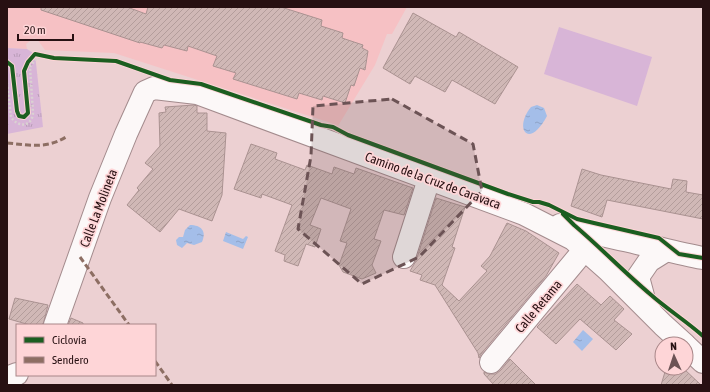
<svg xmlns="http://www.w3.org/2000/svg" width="710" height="392" font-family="'Asap Condensed',sans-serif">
<defs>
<pattern id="park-tufts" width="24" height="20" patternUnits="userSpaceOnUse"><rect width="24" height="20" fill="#d8b5d7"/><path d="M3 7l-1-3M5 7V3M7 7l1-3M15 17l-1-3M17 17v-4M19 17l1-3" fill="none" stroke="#b99bb8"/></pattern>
<pattern id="water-ripples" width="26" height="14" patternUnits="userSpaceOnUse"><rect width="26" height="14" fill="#a4bee9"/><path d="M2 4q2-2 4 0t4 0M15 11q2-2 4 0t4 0" fill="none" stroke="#8da2c7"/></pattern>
<pattern id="building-hatch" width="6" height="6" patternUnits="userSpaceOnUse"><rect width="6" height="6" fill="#d0b8b6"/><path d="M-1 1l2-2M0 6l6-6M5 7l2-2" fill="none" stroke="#b39d9b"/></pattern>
</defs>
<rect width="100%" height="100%" fill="#ecd0d2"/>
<!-- built -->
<polygon fill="#f6c1c4" points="7,7 407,7 392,34 387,34 375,65 338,126 328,122 114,53 45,50 37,39 34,38 26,44 27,49 7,48"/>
<!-- park -->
<polygon fill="url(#park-tufts)" points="7,48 27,49 35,54 43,127 7,134"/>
<!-- pitch -->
<polygon fill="#d8b5d7" points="559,27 652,57 637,106 544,74"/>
<!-- water -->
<g fill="url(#water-ripples)">
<path d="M537,105L544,108L547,116C529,150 513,129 531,107Z"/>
<path d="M190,225C201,225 207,231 202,242L194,245L187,243L182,248L177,245L176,240L179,237H183L185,230Z"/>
<polygon points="226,232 243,239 246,236 248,237 243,249 223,241"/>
<polygon points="583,330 593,339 582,351 573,342"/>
</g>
<!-- building -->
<g fill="url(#building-hatch)" stroke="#aa9291">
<polygon points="41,7 127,7 146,14 148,7 281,7 322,20 321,26 343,33 342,38 363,45 362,48 368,51 365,70 360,68 354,86 351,85 345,103 323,96 322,100 299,93 297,99 233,79 236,73 213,66 217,56 188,46 187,51 164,45 162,48 140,42 140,43 41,10"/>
<polygon points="413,13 456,37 459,32 518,67 495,104 452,80 445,92 415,76 410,84 383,68"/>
<polygon points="194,105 197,106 197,113 207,113 207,131 226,133 222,195 212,221 179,209 160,232 127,205 139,190 137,188 153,169 145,163 160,146 159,113 166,112 165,107"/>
<polygon points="251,144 277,153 275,159 305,170 307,165 332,174 334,167 354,174 356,168 413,188 404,215 384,210 374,239 381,241 372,265 376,273 362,279 343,272 339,265 347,243 340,241 351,209 321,198 310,225 321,229 315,247 306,244 298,266 284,261 285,255 275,251 292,205 262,194 261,198 234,189"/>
<polygon points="582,169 601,175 671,189 673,179 687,181 686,192 703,195 703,219 607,200 602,217 571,206"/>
<polygon points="436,198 465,207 452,247 455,248 442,285 459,301 487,271 481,266 490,256 507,223 526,231 559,253 546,276 481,354 479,358 478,353 435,285 420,280 422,275 410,271 416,261"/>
<polygon points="577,284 601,305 610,296 624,309 614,320 632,334 616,350 580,319 556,344 537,327"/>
<polygon points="15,298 48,305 43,325 30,325 9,319"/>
<polygon points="71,318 83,323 83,325 68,325"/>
<polygon points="510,359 536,385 494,385 484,374 484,372 489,374 496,374 501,370"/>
<polygon points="668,368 683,368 701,385 661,385 665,372"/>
</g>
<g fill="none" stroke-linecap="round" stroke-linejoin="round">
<!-- minor casing -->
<g stroke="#a38b8d" stroke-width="24">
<g id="minor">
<polyline points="404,257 429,179"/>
<polyline points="491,362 585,249"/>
</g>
</g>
<!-- tertiary casing -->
<g stroke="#a38b8d" stroke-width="24">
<g id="tertiary">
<path d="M560,225C585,232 611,237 637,243C659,248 681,254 703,258"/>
<polyline points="649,308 645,303 638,277 649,261 665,251"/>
<polyline points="55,325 100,198 126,134 145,92 154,88 197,93 524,214 573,239 608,270 663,325 684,344"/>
<polyline points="686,346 703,362"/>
<polyline points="7,378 17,374"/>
</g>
</g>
<!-- path -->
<path stroke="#dad2d2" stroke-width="2.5" stroke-dasharray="2 2" stroke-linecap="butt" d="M7,83L11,117C18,128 32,127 33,113L30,67L35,60L43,55"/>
<!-- minor -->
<use href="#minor" stroke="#fcf8f8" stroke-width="22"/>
<!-- tertiary -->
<use href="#tertiary" stroke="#fcf8f8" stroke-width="22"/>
<!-- quiet -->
<g stroke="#8d6e63" stroke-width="3" stroke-dasharray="6 3" stroke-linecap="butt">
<path d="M7,143C29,145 47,149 66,137L65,136"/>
<polyline points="80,257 129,325"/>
<polyline points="155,361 172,385"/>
</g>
<!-- cycleway casing -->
<g stroke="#fed5d7" stroke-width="6">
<g id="cycleway">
<polyline points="7,62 12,66 17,111 19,116 24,117 28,113 24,71 28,62 35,54 54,58 116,61 170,80 201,84 321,125 333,127 348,135 508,194 533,202 539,202 549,205 577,219 594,223 659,238 679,254 703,258"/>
<path d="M563,214L574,225C600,247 624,272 650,294C667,309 686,321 703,336"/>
</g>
</g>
<!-- cycleway -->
<use href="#cycleway" stroke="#1b5e20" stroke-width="4"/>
</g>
<!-- marked area -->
<path fill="#6c5355" fill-opacity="0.2" stroke="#6c5355" stroke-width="3" stroke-dasharray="8 5" stroke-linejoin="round" d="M392,99L473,144L482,191L419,257L362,284L298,229L311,156L313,106Z"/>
<g text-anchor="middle" stroke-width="3.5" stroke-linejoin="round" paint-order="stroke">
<!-- street labels -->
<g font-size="13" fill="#271012" stroke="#fed5d7">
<text transform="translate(433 180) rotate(20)" y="5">Camino de la Cruz de Caravaca</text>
<text transform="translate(98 208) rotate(-69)" y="5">Calle La Molineta</text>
<text transform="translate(538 306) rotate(-50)" y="5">Calle Retama</text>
</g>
</g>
<!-- border -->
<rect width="710" height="392" fill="none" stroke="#271012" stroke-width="16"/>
<!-- legend -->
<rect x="16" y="324" width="140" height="52" fill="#fed5d7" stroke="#a88688"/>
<rect x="24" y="337" width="20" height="6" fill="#1b5e20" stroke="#a88688"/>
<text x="52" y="344" font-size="12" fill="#271012">Ciclovía</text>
<rect x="24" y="357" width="20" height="6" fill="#8d6e63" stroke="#a88688"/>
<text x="52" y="364" font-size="12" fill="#271012">Sendero</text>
<!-- north arrow -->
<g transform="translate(674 356) rotate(357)"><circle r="19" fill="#fed5d7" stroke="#a88688"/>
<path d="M0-3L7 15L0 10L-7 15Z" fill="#6c5355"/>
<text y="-6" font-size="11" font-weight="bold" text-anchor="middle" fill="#271012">N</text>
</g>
<!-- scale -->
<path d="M18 34v6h55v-6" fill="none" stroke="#271012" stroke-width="2"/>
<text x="24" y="34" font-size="12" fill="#271012" stroke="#fed5d7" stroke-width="3" paint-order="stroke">20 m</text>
</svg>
